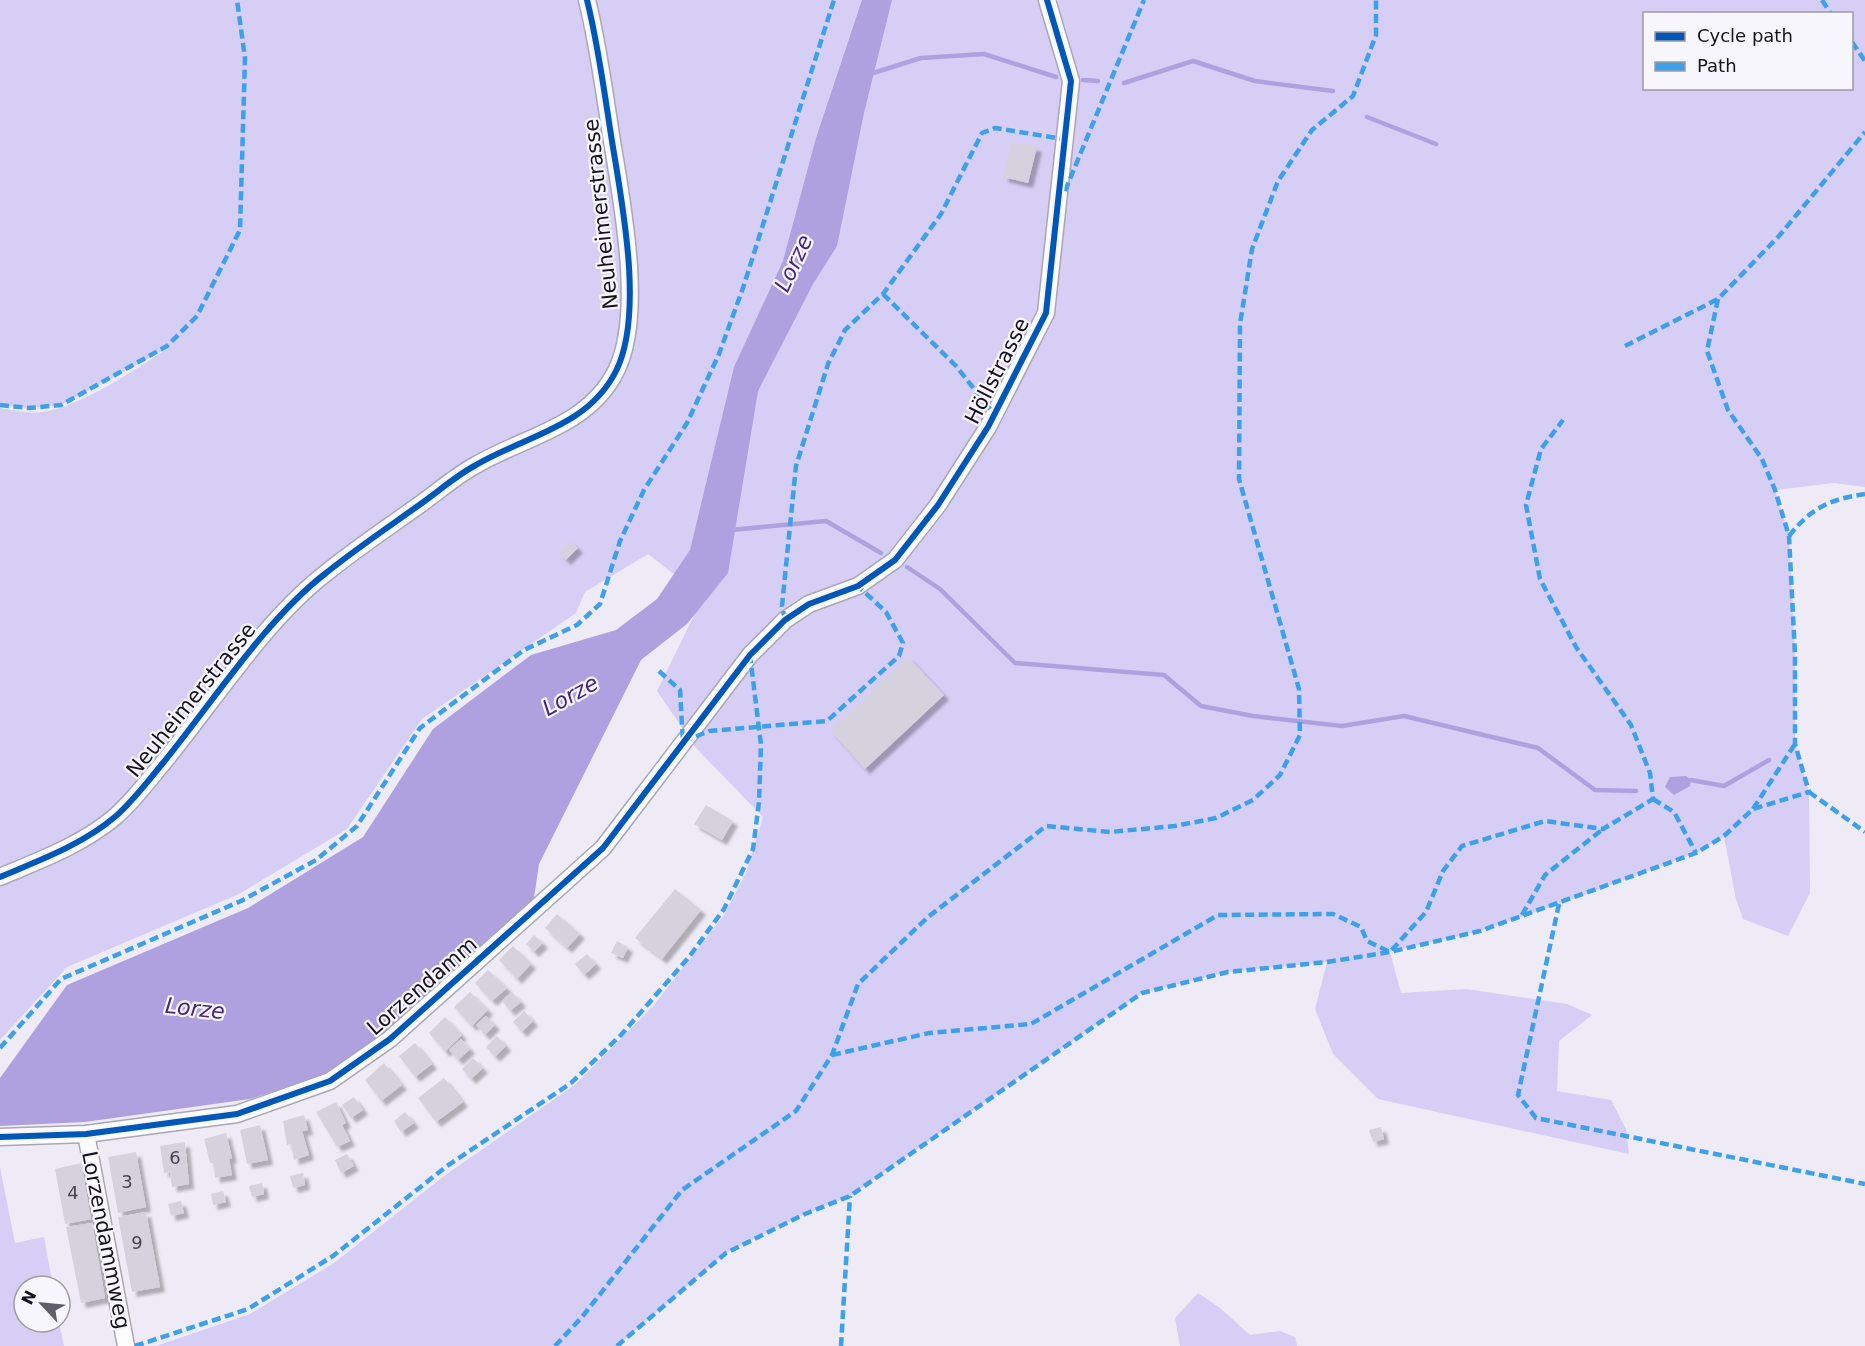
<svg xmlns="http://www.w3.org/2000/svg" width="1865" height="1346" font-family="'DejaVu Sans',sans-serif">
<defs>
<filter id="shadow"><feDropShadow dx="5" dy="5" stdDeviation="1.5" flood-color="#0004"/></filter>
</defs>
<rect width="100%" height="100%" fill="#eeebf6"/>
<!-- green -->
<g fill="#d6cef4" fill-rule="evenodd">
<path d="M0,0H1865V487L1834,483L1775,490L1789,536L1795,655V744L1809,792L1810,893L1788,936L1743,919L1736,899L1724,837L1696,853L1559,904L1480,931L1390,952L1401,993L1466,989L1567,1004L1592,1015L1559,1041L1557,1091L1611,1100L1626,1129L1629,1154L1378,1099L1333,1054L1315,1009L1327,962L1228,972L1142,993L850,1196L805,1214L726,1253L617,1346H156L250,1314L334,1263L444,1176L576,1084L654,1005L724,915L746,873L763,817L696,748L657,691L703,597L648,554L585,592L576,613L422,719L347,829L239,894L67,967L0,1040V408C14,410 29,414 42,412C76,409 139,368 168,348L61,405L29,408L0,405ZM1644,14H1852V88H1644Z"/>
<polygon points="0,1167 15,1243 44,1237 53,1286 24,1286 24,1322 59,1322 64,1346 0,1346"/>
<polygon points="1198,1293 1220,1308 1250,1335 1280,1331 1295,1337 1297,1346 1180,1346 1175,1318"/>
</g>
<!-- water -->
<g fill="#afa1e0">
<polygon points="862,0 892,0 864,113 837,246 813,284 758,391 728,573 687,624 641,660 539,864 534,898 382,1036 319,1077 250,1099 85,1122 0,1126 0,1078 67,985 248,908 363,837 433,729 531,655 616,630 657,599 690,550 734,367 783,261 816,138"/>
<polygon points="1686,776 1691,780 1690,786 1674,795 1665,787 1670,777"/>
</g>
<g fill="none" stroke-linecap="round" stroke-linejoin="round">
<!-- stream -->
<g stroke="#afa1e0" stroke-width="4.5">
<polyline points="870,74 921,58 984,54 1056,77"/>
<polyline points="1083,80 1098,81"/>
<polyline points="1124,83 1193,61 1255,81 1333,91"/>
<polyline points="1367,117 1436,144"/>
<polyline points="731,530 826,521 881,553"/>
<polyline points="907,567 940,589 1015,663 1164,675 1201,706 1253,716 1342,726 1404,716 1538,748 1595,790 1636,791"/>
<polyline points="1691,780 1724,786 1769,760"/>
</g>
</g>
<!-- building -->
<g fill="#d5d2dd" filter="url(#shadow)">
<polygon points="1012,141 1037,147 1028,183 1003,177"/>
<polygon points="571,541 578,548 566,560 559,553"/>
<polygon points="908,657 944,695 865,769 831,731"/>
<polygon points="706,805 733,821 722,840 694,824"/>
<polygon points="675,889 701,910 662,959 635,938"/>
<polygon points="557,914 580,934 567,948 545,928"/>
<polygon points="534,935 543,943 534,952 526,944"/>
<polygon points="617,941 628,947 623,958 611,953"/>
<polygon points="513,946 531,964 517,979 499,960"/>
<polygon points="587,954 596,964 584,975 575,964"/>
<polygon points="488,970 507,988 492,1001 475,983"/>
<polygon points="470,992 488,1010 472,1026 454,1007"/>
<polygon points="512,992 521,1002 510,1011 502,1001"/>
<polygon points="524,1011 533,1021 522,1032 513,1022"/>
<polygon points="486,1016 495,1025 485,1035 476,1025"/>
<polygon points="445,1017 462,1035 445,1052 429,1033"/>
<polygon points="497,1036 506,1046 495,1057 486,1047"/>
<polygon points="461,1039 470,1049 458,1060 449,1050"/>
<polygon points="415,1043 432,1064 415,1077 399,1056"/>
<polygon points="473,1058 483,1068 471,1079 462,1069"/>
<polygon points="384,1063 402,1085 381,1101 365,1080"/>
<polygon points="444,1078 463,1102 436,1122 418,1098"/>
<polygon points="354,1097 363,1110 351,1118 342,1105"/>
<polygon points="336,1102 346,1123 342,1125 350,1141 337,1147 316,1112"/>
<polygon points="405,1112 414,1123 401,1132 394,1121"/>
<polygon points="304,1115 308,1130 302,1131 309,1155 294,1160 291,1144 287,1145 283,1121"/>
<polygon points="260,1125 268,1160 247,1164 240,1130"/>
<polygon points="1381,1127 1384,1139 1373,1142 1369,1130"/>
<polygon points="226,1133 232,1158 229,1159 232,1175 215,1178 214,1163 210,1163 204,1139"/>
<polygon points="185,1142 189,1184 172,1187 170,1172 164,1173 160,1146"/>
<polygon points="136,1152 146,1207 118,1213 108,1157"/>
<polygon points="347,1154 354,1166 341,1173 335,1160"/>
<polygon points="81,1163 91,1219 65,1224 55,1169"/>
<polygon points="303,1173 305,1185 293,1188 290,1176"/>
<polygon points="262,1183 264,1194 252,1197 249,1186"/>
<polygon points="223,1191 226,1202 213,1205 211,1194"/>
<polygon points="181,1201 184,1213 171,1216 168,1204"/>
<polygon points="146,1212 160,1287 132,1292 118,1217"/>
<polygon points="92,1223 105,1298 81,1303 66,1227"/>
</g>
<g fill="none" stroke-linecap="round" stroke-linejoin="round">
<!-- minor casing -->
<g stroke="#aaa7b2" stroke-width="19">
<g id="minor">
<path d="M0,877C40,860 82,845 116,816C133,801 148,781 163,763C213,702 265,620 326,573C357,548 390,526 422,503C440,490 457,475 476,465C525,436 588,427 616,371C645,313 621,198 611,135C604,90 598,44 587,0"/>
<polyline points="86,1134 126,1346"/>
<polyline points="0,1137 86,1134 237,1114 330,1081 390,1039 603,848 750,655 785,620 809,604 858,586 895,560 938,505 988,427 1046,313 1071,81 1047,0"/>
</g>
</g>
<!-- minor -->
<use href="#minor" stroke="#fcfcfe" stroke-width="16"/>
<!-- quiet -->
<g stroke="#3da1ea" stroke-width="4.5" stroke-dasharray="9 4.5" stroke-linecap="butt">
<polyline points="1822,0 1831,14"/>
<polyline points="1852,42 1865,61"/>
<polyline points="1065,191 1144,0"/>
<polyline points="883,294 956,366 994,414"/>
<polyline points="1718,299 1707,351 1728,410 1762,459 1775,490 1789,536 1795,655 1795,744 1809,792"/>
<polyline points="1625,346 1718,299 1779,236 1865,132"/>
<polyline points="0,405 29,408 61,405 167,346 197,316 240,230 245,58 237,0"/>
<path d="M1789,536C1811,508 1830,499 1865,494"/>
<polyline points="785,620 782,606 796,466 828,364 845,330 883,294 941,214 982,133 995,128 1063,139"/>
<polyline points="659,671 680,690 683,742 709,731 827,721 899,656 903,643 886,612 858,586"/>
<polyline points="1809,792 1865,832"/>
<polyline points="1653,799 1674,812 1696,853"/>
<polyline points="1753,809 1795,744"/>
<polyline points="1559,904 1518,1095 1536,1118 1865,1184"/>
<polyline points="1522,915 1545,875 1603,829"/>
<polyline points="0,1048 61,979 241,901 316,860 357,826 420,728 524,650 577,625 600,604 620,541 644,490 687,423 719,354 743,288 834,0"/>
<polyline points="832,1055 929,1033 1031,1024 1218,915 1333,914 1361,927 1367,941 1390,952 1426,912 1443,871 1462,846 1545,821 1603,829 1653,799 1650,773 1631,725 1576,647 1540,579 1526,505 1541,449 1563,420"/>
<polyline points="135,1346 248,1309 333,1256 447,1166 571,1083 621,1035 689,957 724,909 753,849 759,802 761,745 750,655"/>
<polyline points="555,1346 582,1317 682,1190 796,1111 832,1055 858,984 928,917 1046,826 1110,832 1175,826 1216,818 1253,800 1280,775 1300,735 1299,689 1239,479 1240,324 1252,249 1278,181 1312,130 1353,96 1376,35 1376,0"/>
<polyline points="617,1346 726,1253 805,1214 850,1196 1142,993 1228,972 1327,962 1390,952 1480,931 1696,853 1724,836 1753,809 1809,792"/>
<polyline points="841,1346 850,1196"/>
</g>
<!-- cycleway casing -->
<g stroke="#f7f6fd" stroke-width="10">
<g id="cycleway">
<path d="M0,877C40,860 82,845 116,816C133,801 148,781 163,763C213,702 265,620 326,573C357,548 390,526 422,503C440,490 457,475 476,465C525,436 588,427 616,371C645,313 621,198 611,135C604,90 598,44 587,0"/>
<polyline points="0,1137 86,1134 237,1114 330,1081 390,1039 603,848 750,655 785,620 809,604 858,586 895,560 938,505 988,427 1046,313 1071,81 1047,0"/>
</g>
</g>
<!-- cycleway -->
<use href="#cycleway" stroke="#0057b8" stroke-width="6"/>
</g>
<g text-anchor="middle" stroke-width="4.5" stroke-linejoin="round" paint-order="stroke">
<!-- number labels -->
<g font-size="18" fill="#484551">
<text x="175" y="1164">6</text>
<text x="127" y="1188">3</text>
<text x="73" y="1199">4</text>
<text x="137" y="1249">9</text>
</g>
<!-- street labels -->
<g font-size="21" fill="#15121e" stroke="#f7f6fd">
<text transform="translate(601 214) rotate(-96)" y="7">Neuheimerstrasse</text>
<text transform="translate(997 371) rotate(-63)" y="7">Höllstrasse</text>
<text transform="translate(191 700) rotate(-51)" y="7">Neuheimerstrasse</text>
<text transform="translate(422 986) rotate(-41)" y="7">Lorzendamm</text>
<text transform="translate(106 1240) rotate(79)" y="7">Lorzendammweg</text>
</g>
<!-- water labels -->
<g font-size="22" font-style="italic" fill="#472488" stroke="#f7f6fd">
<text transform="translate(793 263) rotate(-65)" y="8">Lorze</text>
<text transform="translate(570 695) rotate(-29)" y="8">Lorze</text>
<text transform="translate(195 1008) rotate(6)" y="8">Lorze</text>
</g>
</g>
<!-- legend -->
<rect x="1643" y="12" width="210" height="78" fill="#f7f6fd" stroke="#9d9ba4" stroke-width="1.5"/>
<rect x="1655" y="32" width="30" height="9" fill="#0057b8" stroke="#9d9ba4" stroke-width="1.5"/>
<text x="1697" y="42" font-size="18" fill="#15121e">Cycle path</text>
<rect x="1655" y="62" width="30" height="9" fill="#3da1ea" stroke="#9d9ba4" stroke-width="1.5"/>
<text x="1697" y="72" font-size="18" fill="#15121e">Path</text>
<!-- north arrow -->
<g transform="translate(42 1304) rotate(296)"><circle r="28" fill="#f7f6fd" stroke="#9d9ba4" stroke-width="1.5"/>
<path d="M0-4.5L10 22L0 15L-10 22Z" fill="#615e6a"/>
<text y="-9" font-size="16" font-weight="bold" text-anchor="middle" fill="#15121e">N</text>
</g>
</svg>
